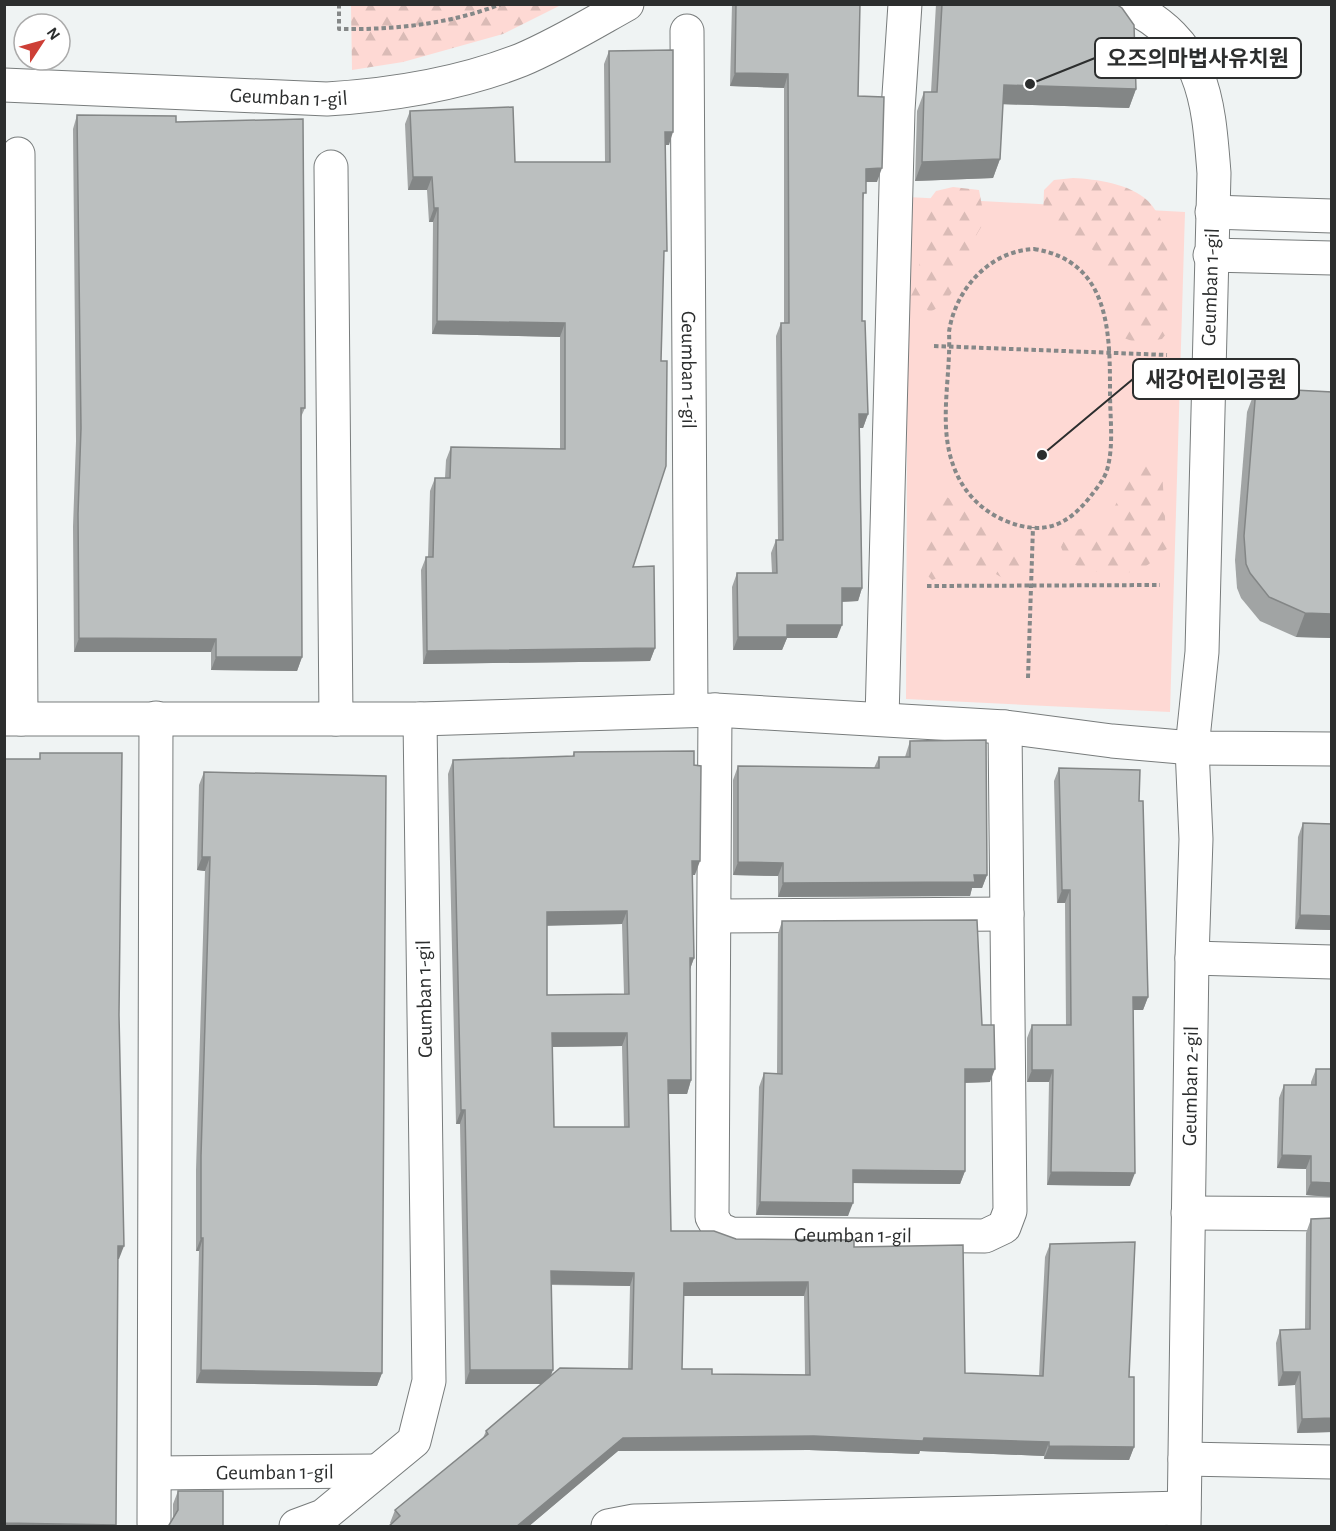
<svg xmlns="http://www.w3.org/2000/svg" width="1336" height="1531" font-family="'Alegreya Sans','Noto Sans KR',sans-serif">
<defs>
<pattern id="forest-firs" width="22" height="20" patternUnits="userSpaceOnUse" patternTransform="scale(1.5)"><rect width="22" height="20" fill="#fed9d4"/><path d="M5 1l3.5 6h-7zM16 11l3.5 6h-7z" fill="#dabbb6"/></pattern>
</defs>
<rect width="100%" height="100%" fill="#eff3f3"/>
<!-- green -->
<polygon fill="#fed9d4" points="908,197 1185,212 1170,712 906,699"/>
<!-- forest -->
<g fill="url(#forest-firs)">
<polygon points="351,5 351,4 561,5 503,34 403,62 352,70"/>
<path d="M1073,178C1096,179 1131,184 1148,201C1156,208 1164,227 1170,236L1166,259L1174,324L1162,339L1137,343L1124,338C1132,276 1096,243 1043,220L1044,190L1054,180Z"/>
<path d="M953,187L979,190L985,222C962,250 965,296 930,312L911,296L918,282L924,207L936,191Z"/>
<path d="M1132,463L1147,464L1162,471L1167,549C1158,553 1156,559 1149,564C1132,578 1094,575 1075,565C1068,561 1064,555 1061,547C1069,530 1079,527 1097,528C1113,511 1124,497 1124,474Z"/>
<path d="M939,493C960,502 970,521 993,528L994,541L1008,540L1018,545L1023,575L1009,582L991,571L963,569L932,580L924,572L925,543L920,510L928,496Z"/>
</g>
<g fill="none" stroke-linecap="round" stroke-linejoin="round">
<!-- street casing -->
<g stroke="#787c7c" stroke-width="35">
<g id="street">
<path d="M1126,4C1204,42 1208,96 1214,173L1202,652L1192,748L1196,839L1192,958L1184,1526"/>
<path id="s1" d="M687,31L691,710"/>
<path id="s2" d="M4,85L327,99C392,95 460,84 521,60C557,45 593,23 627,4"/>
<polyline points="18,154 21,719"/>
<polyline points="331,167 336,719"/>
<polyline points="1212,212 1332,216"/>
<polyline points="1210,255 1332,258"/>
<path id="s3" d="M715,710L712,1217L719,1229L731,1234L985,1236L1004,1227L1010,1211L1005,727"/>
<polyline points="4,719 420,719 715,710 1005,727 1112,741 1192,748 1332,749"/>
<polyline points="882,719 898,110 905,4"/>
<polyline points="715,916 1007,914"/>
<polyline points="1192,958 1332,962"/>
<polyline points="1188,1213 1332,1214"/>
<polyline points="1185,1459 1332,1462"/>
<path id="s4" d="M155,1473L376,1471"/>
<polyline points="154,1523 156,718"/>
<polyline points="296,1526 323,1516 414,1441 429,1381 420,719"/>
<polyline points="608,1526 634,1521 1184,1508"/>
</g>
</g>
<!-- path -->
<g stroke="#858888" stroke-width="4" stroke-dasharray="4.5 3" stroke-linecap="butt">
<path d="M339,4V29C393,30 451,24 501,4"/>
<path d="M1034,249C1110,261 1110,332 1110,393C1110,418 1114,446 1107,470C1104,480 1096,489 1090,497C1067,526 1043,536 1006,521C977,509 958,486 950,455C940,416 951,372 949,332C955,290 989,251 1034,249Z"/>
<polyline points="934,346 1167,355"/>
<polyline points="927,586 1160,585"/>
<polyline points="1028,678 1033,527"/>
</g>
<!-- street -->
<use href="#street" stroke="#fff" stroke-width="33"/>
</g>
<!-- wall -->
<g fill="#a1a4a4" fill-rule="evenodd">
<polygon points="732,4 860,4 858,96 877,182 866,182 863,201 862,321 868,414 863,428 860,428 862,588 858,601 842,602 837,638 787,638 782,650 733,650 732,587 737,573 772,573 771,553 776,540 778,540 776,336 781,323 784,323 784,88 730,86"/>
<polygon points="936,4 1116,4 1136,89 1129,108 1003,104 1000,159 993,178 915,181 917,111 924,92 931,92"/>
<polygon points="609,51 669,145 666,145 663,260 633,567 655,648 650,661 423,664 421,570 426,557 428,557 430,491 435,478 445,478 446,460 451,447 560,449 560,337 432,334 433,222 429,222 427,190 408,190 405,124 410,111 515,162 605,162 604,64"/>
<polygon points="77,115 176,122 305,408 301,417 302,657 297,671 211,670 211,652 74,652 73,527 76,441 73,129"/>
<polygon points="1256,388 1332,392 1332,638 1296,637 1260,621 1241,598 1237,588 1235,560 1247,412"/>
<polygon points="910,741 987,875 982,888 972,888 970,896 778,897 778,876 733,875 733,780 738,766 874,768 879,757 905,757"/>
<path d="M574,752L695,875H692L694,958L690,969L691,1080L687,1094H668L671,1231L736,1239L854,1247L965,1373L1039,1376L1045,1257L1050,1244L1129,1377L1134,1447L1129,1460L1044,1459V1456L920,1451L919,1454L809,1450L618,1451L528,1527H388L391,1524L390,1523L395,1510L483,1438L486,1431L542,1384H465L460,1124H456L448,774L453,760L572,757ZM622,924L624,994L547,995V925ZM622,1046L624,1127H554L552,1047ZM552,1285L630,1286L628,1369L551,1376ZM683,1296H804L805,1375L712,1374L682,1369Z"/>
<polygon points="1059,768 1139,801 1148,997 1143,1010 1133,1010 1130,1186 1047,1185 1049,1082 1027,1082 1027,1038 1032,1025 1066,1025 1065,903 1057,903 1054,781"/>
<polygon points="204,772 382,1373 377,1386 196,1383 199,1251 196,1251 196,1170 205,871 197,870 199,785"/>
<polygon points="1303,823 1332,824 1332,930 1295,929 1298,837"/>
<polygon points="782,921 982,1025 990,1082 965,1083 965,1171 960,1184 853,1183 848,1216 756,1215 759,1087 764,1073 777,1074 778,934"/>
<polygon points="1316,1069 1332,1197 1306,1195 1306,1169 1277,1168 1279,1098 1284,1085 1311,1085 1311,1082"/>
<polygon points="1332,1218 1332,1432 1297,1433 1295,1385 1278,1386 1276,1343 1280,1330 1305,1329 1306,1233 1311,1219"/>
<polygon points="178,1491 223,1527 169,1527 173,1519 173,1504"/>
</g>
<!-- shaded-wall -->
<g fill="#838686">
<polygon points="735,73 788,74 784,88 730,86"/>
<polygon points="1004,85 1136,89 1129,108 997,104"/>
<polygon points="665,132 673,132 669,145 660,145"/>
<polygon points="1000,159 993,178 915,181 922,162"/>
<polygon points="882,168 877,182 861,182 866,169"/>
<polygon points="413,177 432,177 427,190 408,190"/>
<polygon points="434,208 438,208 433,222 429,222"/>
<polygon points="437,321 565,323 560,337 432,334"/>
<polygon points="859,414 868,414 863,428 855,428"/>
<polygon points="842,588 862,588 858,601 837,602"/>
<polygon points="1305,613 1332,614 1332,638 1296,637"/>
<polygon points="787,625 842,625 837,638 787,638 782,650 733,650 738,637"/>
<polygon points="79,638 216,639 211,652 74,652"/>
<polygon points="655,648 650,661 423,664 427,651"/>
<polygon points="216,657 302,657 297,671 211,670"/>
<polygon points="202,857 210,857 205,871 197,870"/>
<polygon points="692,861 700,861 695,875 687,875"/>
<polygon points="738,862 783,863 778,876 733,875"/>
<polygon points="974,875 987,875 982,888 972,888 970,896 778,897 783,883"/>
<polygon points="1062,890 1070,890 1065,903 1057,903"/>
<polygon points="627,911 622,924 542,926 547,912"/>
<polygon points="1300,915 1332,916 1332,930 1295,929"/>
<polygon points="690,958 694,958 689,972"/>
<polygon points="1133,997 1148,997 1143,1010 1129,1010"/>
<polygon points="552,1033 627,1033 622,1046 547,1047"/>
<polygon points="965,1069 995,1069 990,1082 960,1083"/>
<polygon points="1032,1070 1053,1070 1049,1082 1027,1082"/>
<polygon points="668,1080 691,1080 687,1094 663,1094"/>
<polygon points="461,1110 465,1110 460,1124 456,1124"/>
<polygon points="1282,1155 1311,1156 1306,1169 1277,1168"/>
<polygon points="853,1170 965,1171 960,1184 848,1183"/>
<polygon points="1051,1172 1135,1173 1130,1186 1047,1185"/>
<polygon points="1311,1182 1332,1183 1332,1197 1306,1195"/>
<polygon points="760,1202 853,1203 848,1216 756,1215"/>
<polygon points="201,1238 203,1238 199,1251 196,1251"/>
<polygon points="118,1246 124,1246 119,1259 113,1259"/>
<polygon points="551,1271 634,1273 630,1286 547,1284"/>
<polygon points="808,1282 804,1296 679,1296 684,1283"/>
<polygon points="201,1370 382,1373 377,1386 196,1383"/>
<polygon points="470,1370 553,1370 548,1384 465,1384"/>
<polygon points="1283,1372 1300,1372 1295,1385 1278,1386"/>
<polygon points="1332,1418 1332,1432 1297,1433 1302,1419"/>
<polygon points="814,1436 924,1438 1049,1442 1044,1456 920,1451 919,1454 809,1450 618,1451 528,1527 516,1527 623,1438"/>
<polygon points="1049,1446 1134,1447 1129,1460 1044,1459"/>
<polygon points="4,1523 116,1525 115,1527 4,1527"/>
</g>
<!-- building -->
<g fill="#bbbfbf" stroke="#838686" stroke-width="1.5" fill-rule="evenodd">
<polygon points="736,4 860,4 858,96 884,97 882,168 866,169 866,193 863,193 862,321 865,321 868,414 859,414 862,588 842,588 842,625 787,625 787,637 738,637 737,573 777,573 776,540 783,540 781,323 789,323 788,74 735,73"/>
<polygon points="942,4 1116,4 1122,8 1134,25 1136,89 1004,85 1000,159 922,162 924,92 937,92"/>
<polygon points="673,50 673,132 665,132 667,251 664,251 661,361 667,361 666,466 633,567 654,566 655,648 427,651 426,557 433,557 435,478 450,478 451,447 565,449 565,323 437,321 438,208 434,208 432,177 413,177 410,111 513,107 515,162 610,162 609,51"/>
<polygon points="77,115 176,116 176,122 303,119 305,408 301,408 302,657 216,657 216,639 79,638 78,514 81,428"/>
<polygon points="1256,388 1332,392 1332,614 1305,613 1269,597 1250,573 1246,564 1244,536"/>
<polygon points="986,740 987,875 974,875 975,882 783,883 783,863 738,862 738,766 879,768 879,757 910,757 910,741"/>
<path d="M694,751V765L701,766L700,861H692L694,958H690L691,1080H668L671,1231H714L736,1239L854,1240V1247L963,1245L965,1373L1043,1376L1050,1244L1135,1242L1129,1377H1134V1447L1049,1446V1442L924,1438L923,1441L814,1436L623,1438L516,1527H388L400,1516L395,1510L488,1434L486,1431L560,1368L632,1369L634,1273L551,1271L553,1370H470L465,1110H461L453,760L574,756V752ZM627,911L629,994L547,995V912ZM552,1033H627L629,1127H554ZM808,1282L810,1375L712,1374V1369H682L684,1283Z"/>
<polygon points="40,753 122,753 119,1015 124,1246 118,1246 116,1525 4,1523 4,759 40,759"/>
<polygon points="1059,768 1140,770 1139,801 1143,801 1148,997 1133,997 1135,1173 1051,1172 1053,1070 1032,1070 1032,1025 1071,1025 1070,890 1062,890"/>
<polygon points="204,772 386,776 382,1373 201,1370 203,1238 201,1238 201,1156 210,857 202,857"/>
<polygon points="1303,823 1332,824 1332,916 1300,915"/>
<polygon points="977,920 982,1025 994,1025 995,1069 965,1069 965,1171 853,1170 853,1203 760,1202 764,1073 782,1074 782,921"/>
<polygon points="1316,1069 1332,1069 1332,1183 1311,1182 1311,1156 1282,1155 1284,1085 1316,1085"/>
<polygon points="1332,1218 1332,1418 1302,1419 1300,1372 1283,1372 1280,1330 1310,1329 1311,1219"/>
<polygon points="178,1491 223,1491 223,1527 170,1527 169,1525 178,1510"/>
</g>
<g text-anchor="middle" stroke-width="5" stroke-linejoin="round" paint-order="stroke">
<!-- street labels -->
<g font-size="21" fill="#2c2e2e" stroke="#fff">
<text dy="7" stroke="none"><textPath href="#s2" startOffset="285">Geumban 1-gil</textPath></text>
<text transform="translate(1210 287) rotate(-88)" y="7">Geumban 1-gil</text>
<text dy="7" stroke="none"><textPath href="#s1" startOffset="339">Geumban 1-gil</textPath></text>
<text transform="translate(424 999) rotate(-91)" y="7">Geumban 1-gil</text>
<text transform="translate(1190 1086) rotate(-89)" y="7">Geumban 2-gil</text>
<text dy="7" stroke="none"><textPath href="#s3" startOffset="656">Geumban 1-gil</textPath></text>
<text dy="7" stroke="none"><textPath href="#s4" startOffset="120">Geumban 1-gil</textPath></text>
</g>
</g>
<!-- callouts -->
<path fill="none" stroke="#2c2e2e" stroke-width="2" d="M1030 84L1095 58M1042 455L1133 379"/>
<g fill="#2c2e2e" stroke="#fff" stroke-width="2">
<circle cx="1030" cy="84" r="6"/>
<circle cx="1042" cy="455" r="6"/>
</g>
<g fill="#fff" stroke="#2c2e2e" stroke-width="2">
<rect x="1095" y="38" width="206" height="40" rx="6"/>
<rect x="1133" y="359" width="166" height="40" rx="6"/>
</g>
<g font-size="22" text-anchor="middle" font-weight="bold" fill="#2c2e2e">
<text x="1198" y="66">오즈의마법사유치원</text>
<text x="1216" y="387">새강어린이공원</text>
</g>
<!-- border -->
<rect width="1336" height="1531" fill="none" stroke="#2c2e2e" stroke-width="12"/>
<!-- north arrow -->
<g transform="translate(42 42) rotate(54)"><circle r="28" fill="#ffffff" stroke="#ababab" stroke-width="1.5"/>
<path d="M0-4.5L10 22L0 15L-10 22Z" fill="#cd3f36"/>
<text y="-9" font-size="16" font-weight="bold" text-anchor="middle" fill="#2c2e2e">N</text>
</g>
</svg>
